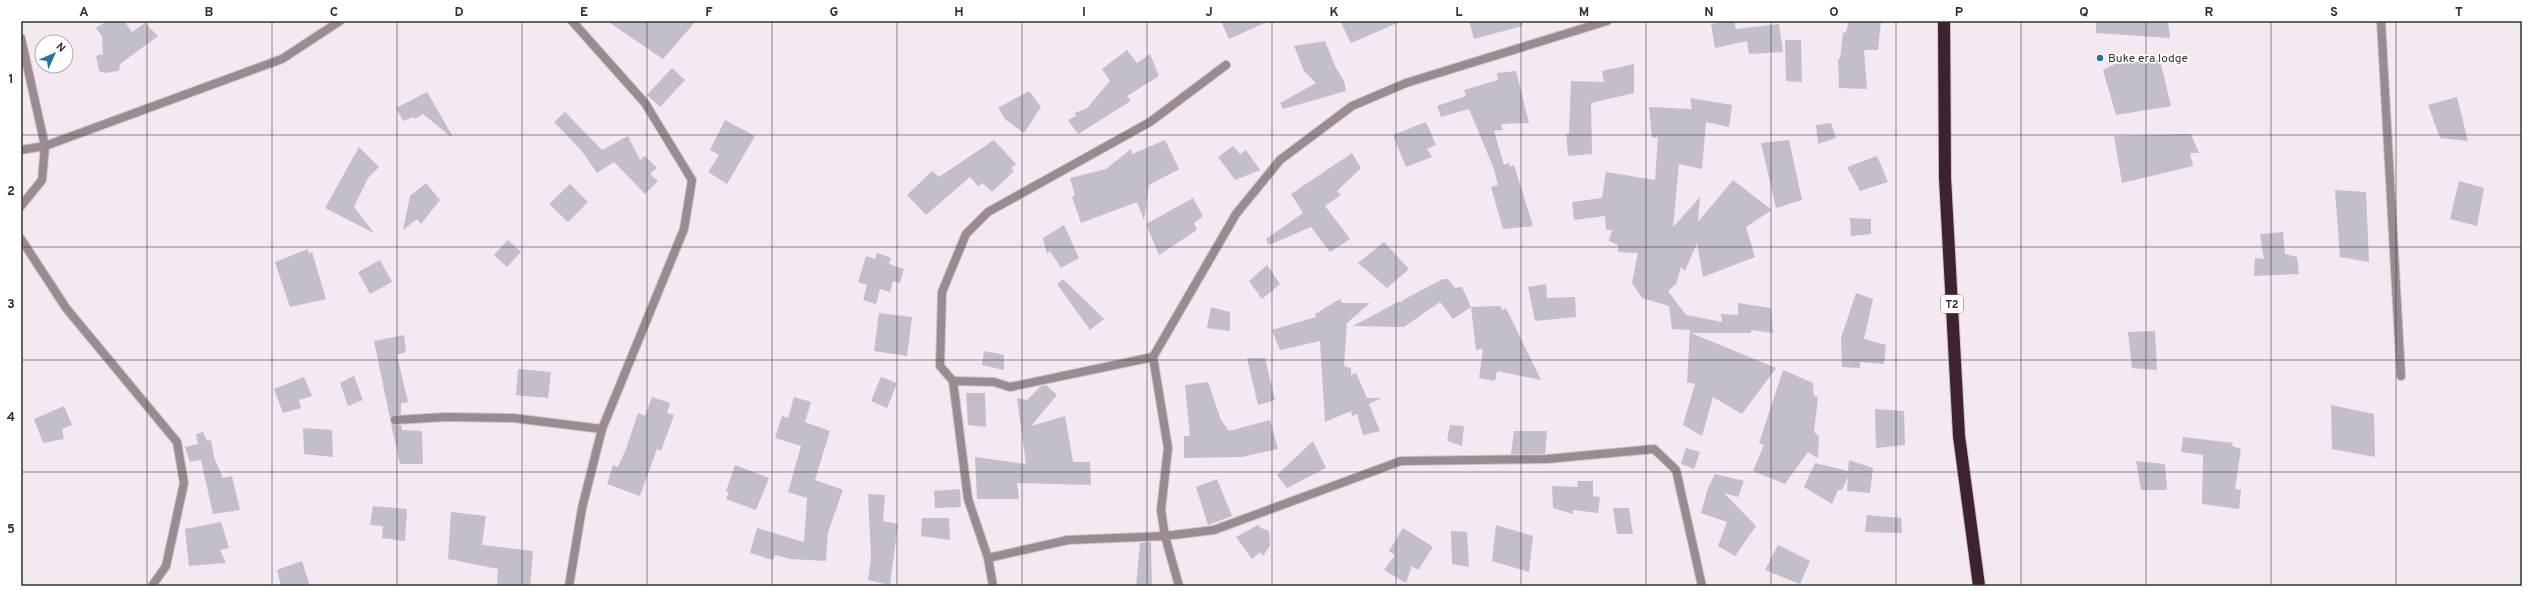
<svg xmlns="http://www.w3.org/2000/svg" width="2543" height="607" font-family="Overpass,sans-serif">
<rect width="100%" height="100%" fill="#f4e8f3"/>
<!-- building -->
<g fill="#c4bdca">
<polygon points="107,21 124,21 132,32 145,23 158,36 120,64 119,71 105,73 99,71 96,56 103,54 102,36 96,28"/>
<polygon points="607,21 696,21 663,59"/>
<polygon points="1221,21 1269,21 1229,39"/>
<polygon points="1340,21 1402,21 1351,43"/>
<polygon points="1469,21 1522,21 1522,26 1474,39"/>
<polygon points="1734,21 1736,29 1779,24 1783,52 1749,54 1747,41 1715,48 1711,24"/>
<polygon points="1849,21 1881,21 1878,50 1864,50 1867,89 1839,88 1838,59 1840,59 1843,33 1846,32"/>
<polygon points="2096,21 2168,22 2170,38 2096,33"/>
<polygon points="1785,40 1801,40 1802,82 1786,81"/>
<polygon points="1325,41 1336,68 1344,81 1346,91 1283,109 1280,103 1316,83 1304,71 1294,46"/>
<polygon points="1127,50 1137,63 1150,54 1159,76 1127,96 1131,101 1078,134 1068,120 1076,116 1075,113 1087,108 1110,81 1102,69"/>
<polygon points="2160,60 2171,106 2116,115 2103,70 2115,64"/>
<polygon points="1634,64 1634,93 1591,103 1592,154 1568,156 1566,134 1569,134 1571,81 1604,82 1602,71"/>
<polygon points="672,68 685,80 660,107 647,95"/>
<polygon points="1516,71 1529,123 1501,124 1503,130 1494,131 1504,165 1509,163 1510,167 1514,165 1533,226 1503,229 1491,187 1498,185 1494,169 1469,109 1441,117 1437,106 1466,96 1464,90 1498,80 1497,73"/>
<polygon points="1029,91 1041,107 1024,133 1006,120 998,108"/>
<polygon points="427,92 452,135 450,136 423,114 415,119 414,117 403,121 396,108"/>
<polygon points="2457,97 2468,141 2440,138 2428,105"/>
<polygon points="1690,98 1732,105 1729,127 1706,122 1702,169 1679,164 1673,227 1700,197 1698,222 1733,180 1772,210 1746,227 1755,257 1703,277 1697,243 1685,271 1681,267 1676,284 1668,291 1686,315 1722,322 1721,314 1738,315 1738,303 1771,308 1773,333 1751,330 1751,333 1691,333 1776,368 1742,414 1713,397 1702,436 1683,425 1695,384 1687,382 1690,330 1672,329 1669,306 1642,298 1632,283 1638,253 1618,252 1618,245 1609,241 1612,230 1606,230 1605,216 1574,220 1572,202 1602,198 1606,172 1655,180 1658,137 1652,138 1649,107 1692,109"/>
<polygon points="565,112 602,150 628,136 640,160 645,156 657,168 650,174 658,181 645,194 614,162 597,173 581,150 554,122"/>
<polygon points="725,120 755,136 727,184 708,172 719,155 710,150"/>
<polygon points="1426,122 1436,145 1427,149 1432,157 1406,167 1393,135"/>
<polygon points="1831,123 1836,138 1818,144 1816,125"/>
<polygon points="2191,134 2199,153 2190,153 2193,166 2122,183 2114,136"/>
<polygon points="994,140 1016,164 1011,168 1014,171 992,192 983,183 978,186 970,177 926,215 907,195 932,171 939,177"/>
<polygon points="1165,140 1179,169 1149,185 1144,220 1137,202 1081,223 1072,197 1075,196 1070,178 1106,169 1131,149 1132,154"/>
<polygon points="1789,140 1802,200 1776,208 1761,143"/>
<polygon points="1233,146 1240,154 1246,150 1260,170 1235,180 1218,157"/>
<polygon points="359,147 379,167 368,178 354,207 374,233 325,208"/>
<polygon points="1352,153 1361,168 1337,191 1341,195 1325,206 1350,239 1330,252 1311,227 1269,245 1266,239 1303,213 1291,194"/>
<polygon points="1877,156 1888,182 1860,191 1847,167"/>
<polygon points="2459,181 2484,188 2477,226 2450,219"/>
<polygon points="426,183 440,200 421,224 417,219 403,230 410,196"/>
<polygon points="570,184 588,202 568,222 549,204"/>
<polygon points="2335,190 2366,192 2369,262 2340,257"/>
<polygon points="1193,198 1203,216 1194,223 1197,230 1159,255 1146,224"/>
<polygon points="1850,218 1871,219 1871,234 1851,236"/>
<polygon points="1064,225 1079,258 1061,268 1050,251 1047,254 1043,238"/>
<polygon points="2283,232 2285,254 2297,257 2299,274 2254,276 2255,258 2264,259 2260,234"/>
<polygon points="508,240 521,252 507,267 494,255"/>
<polygon points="1384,242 1409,269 1387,288 1358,263"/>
<polygon points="308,249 309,254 312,252 326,299 290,307 275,262"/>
<polygon points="877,253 891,258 889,264 904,269 900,283 893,281 890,292 880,289 876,304 863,300 867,285 858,282 866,256 875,259"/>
<polygon points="380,260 392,282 370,294 358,272"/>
<polygon points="1267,265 1280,284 1262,299 1249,281"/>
<polygon points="1063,279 1104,319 1090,330 1057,284"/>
<polygon points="1443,279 1448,279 1455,288 1462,287 1471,307 1453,319 1440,302 1404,327 1353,326 1398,302 1403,302 1401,301"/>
<polygon points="1546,284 1547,298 1575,297 1576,317 1535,321 1528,287"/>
<polygon points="1856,293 1873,299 1864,339 1886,345 1884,364 1860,362 1860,368 1842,367 1841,338"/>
<polygon points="1340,299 1342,303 1370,303 1347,323 1344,366 1351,368 1351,375 1356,373 1367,398 1381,398 1369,404 1380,431 1363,435 1357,414 1352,416 1351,411 1325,422 1320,341 1280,350 1272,330 1316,317 1315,314"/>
<polygon points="1500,306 1502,310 1506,308 1541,380 1497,371 1495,381 1479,378 1483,349 1476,350 1471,307"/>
<polygon points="1211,307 1230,312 1230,331 1207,328"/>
<polygon points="879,313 912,317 907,356 874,351"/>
<polygon points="2155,331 2157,370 2132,368 2128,332"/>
<polygon points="404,335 406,352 397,355 408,402 401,403 401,414 390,418 374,341"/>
<polygon points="984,351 1004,355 1004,370 982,365"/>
<polygon points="1247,358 1265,358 1275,400 1258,405"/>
<polygon points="518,369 551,372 548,398 516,395"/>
<polygon points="1783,370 1813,383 1814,396 1818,397 1814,432 1819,436 1818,458 1808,452 1785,484 1753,471 1764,445 1759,443"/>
<polygon points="354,376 363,400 348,406 340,383"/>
<polygon points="304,377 312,396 299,400 301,408 283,413 274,389"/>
<polygon points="881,377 897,383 887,408 871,401"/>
<polygon points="1208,382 1221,420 1229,431 1270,420 1278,449 1242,457 1184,458 1184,436 1190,436 1185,385"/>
<polygon points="1046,385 1057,395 1031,426 1065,416 1073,462 1090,462 1091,485 1017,483 1019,499 977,499 975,457 1026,464 1017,398 1027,400 1041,386"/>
<polygon points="966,393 985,393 986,427 968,425"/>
<polygon points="652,397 670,403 667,413 674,415 661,451 657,449 640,496 607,484 613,465 618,467 626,449 638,413 645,416"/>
<polygon points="794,397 811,402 805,422 830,431 815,480 843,490 828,532 826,561 790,559 775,555 773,560 750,553 757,528 804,542 807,498 788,492 801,446 775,438 782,416 788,418"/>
<polygon points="2331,405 2374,414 2375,457 2332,449"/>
<polygon points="64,406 72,425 62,429 64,439 43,443 34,419"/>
<polygon points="1875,409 1904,411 1905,445 1876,448"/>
<polygon points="391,424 401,425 402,430 422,431 423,464 400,464"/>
<polygon points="1450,425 1464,426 1462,446 1447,441"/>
<polygon points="303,428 332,430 333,457 304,454"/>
<polygon points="1514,431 1547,431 1545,454 1511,454"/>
<polygon points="203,432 207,441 211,440 214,457 223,478 232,476 240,510 213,514 201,460 190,462 185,447 198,444 196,434"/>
<polygon points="2183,437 2233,443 2232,446 2241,449 2235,489 2241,490 2239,509 2202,504 2203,455 2181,452"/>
<polygon points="1313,441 1326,468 1287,488 1277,475"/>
<polygon points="1686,448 1700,452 1694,469 1681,464"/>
<polygon points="1849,460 1873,468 1870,493 1847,491 1848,477 1842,490 1838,490 1832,504 1804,487 1815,463 1848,471"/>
<polygon points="2136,461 2165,464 2167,490 2141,490"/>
<polygon points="735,465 769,478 756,510 726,499 729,492 726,491"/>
<polygon points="1715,474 1744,481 1738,497 1724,493 1756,526 1735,556 1718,546 1727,522 1701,513 1708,488"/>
<polygon points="1217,479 1232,516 1208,525 1196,487"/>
<polygon points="1577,481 1593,481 1593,496 1600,497 1598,513 1573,510 1573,514 1553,508 1552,486 1578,487"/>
<polygon points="960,489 961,507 935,508 934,491"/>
<polygon points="868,494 885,495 883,521 898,524 890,585 868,580 871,558"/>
<polygon points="373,506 407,509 405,541 382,538 383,526 370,525"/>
<polygon points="1613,508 1629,508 1633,534 1617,534"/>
<polygon points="451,512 486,516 482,545 533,551 530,586 497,586 498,569 448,559"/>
<polygon points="1867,515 1901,518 1902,533 1865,532"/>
<polygon points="922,518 949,518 950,540 921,536"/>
<polygon points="221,522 229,548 220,550 226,563 189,566 185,529"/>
<polygon points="1258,525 1261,528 1269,531 1270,546 1263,556 1260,552 1252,559 1236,537"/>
<polygon points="1496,525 1533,536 1529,572 1492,561"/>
<polygon points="1403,528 1433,547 1418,570 1412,566 1406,583 1384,570 1395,555 1389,551"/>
<polygon points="1451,531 1467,532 1469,567 1452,564"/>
<polygon points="1151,542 1152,586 1136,586 1140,543"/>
<polygon points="1778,545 1810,561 1800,584 1765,570"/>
<polygon points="302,561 310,586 281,586 277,570"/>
</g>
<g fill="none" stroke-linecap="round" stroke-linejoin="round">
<!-- street casing -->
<g stroke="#cec3cd" stroke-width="10">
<g id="street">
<polyline points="2381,21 2401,376"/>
<polyline points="21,38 45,146 42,180 21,206"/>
<polyline points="21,150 45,146 282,59 340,21"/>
<polyline points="21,239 66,308 177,442 184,483 166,566 152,586"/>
<polyline points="953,381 994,382 1010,387 1153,357"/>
<polyline points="395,420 446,417 513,418 602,429"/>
<polyline points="988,558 1068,540 1165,536 1214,530 1401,461 1547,459 1654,449 1676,470 1702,586"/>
<polyline points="569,586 582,508 602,429 684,229 692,180 645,103 572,21"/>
<polyline points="993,586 988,558 968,499 953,381 940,366 942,292 966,234 988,212 1150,122 1226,65"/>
<polyline points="1179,586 1165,536 1161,510 1168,448 1153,357 1236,214 1280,160 1352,106 1406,83 1607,21"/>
</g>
</g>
<!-- highway casing -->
<g stroke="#cec3cd" stroke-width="14">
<polyline id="highway" points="1944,21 1945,178 1959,436 1979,586"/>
</g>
<!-- street -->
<use href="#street" stroke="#9a8a92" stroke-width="8"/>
<!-- highway -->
<use href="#highway" stroke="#3e2231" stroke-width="12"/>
</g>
<!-- grid -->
<path fill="none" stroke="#353035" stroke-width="1" stroke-opacity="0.55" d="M147,21V586M272,21V586M397,21V586M522,21V586M647,21V586M772,21V586M897,21V586M1022,21V586M1147,21V586M1272,21V586M1396,21V586M1521,21V586M1646,21V586M1771,21V586M1896,21V586M2021,21V586M2146,21V586M2271,21V586M2396,21V586M21,135H2522M21,247H2522M21,360H2522M21,472H2522"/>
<!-- markers -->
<circle fill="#1f76a6" stroke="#fff" stroke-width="1.5" cx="2100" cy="58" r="4"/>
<g text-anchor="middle" stroke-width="3" stroke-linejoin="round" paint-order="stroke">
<!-- shield labels -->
<rect fill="#fff" stroke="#726e72" stroke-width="1" x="1941" y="295" width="22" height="18" rx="3"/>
<g font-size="11" font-weight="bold" fill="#353035">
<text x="1952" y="308">T2</text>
</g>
<!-- poi labels -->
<g font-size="12" fill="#353035" stroke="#fff" text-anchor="start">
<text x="2108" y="62">Buke era lodge</text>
</g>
</g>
<!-- border -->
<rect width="2543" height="607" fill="none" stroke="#ffffff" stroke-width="44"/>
<!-- north arrow -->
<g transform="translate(54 54) rotate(45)"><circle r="19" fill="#ffffff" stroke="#aeacae"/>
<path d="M0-3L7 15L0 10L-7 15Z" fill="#1f76a6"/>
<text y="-6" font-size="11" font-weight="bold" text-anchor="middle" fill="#353035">N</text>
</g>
<rect x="22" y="22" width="2499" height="563" fill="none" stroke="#353035" stroke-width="1.5"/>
<g font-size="13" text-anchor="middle" font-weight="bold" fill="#353035">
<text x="84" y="16">A</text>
<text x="209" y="16">B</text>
<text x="334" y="16">C</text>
<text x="459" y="16">D</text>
<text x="584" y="16">E</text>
<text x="709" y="16">F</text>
<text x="834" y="16">G</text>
<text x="959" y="16">H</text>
<text x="1084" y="16">I</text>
<text x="1209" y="16">J</text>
<text x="1334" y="16">K</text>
<text x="1459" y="16">L</text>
<text x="1584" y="16">M</text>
<text x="1709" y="16">N</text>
<text x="1834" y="16">O</text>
<text x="1959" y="16">P</text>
<text x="2084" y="16">Q</text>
<text x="2209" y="16">R</text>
<text x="2334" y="16">S</text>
<text x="2459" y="16">T</text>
<text x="11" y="83">1</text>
<text x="11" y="195">2</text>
<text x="11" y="308">3</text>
<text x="11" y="421">4</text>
<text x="11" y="533">5</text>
</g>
</svg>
